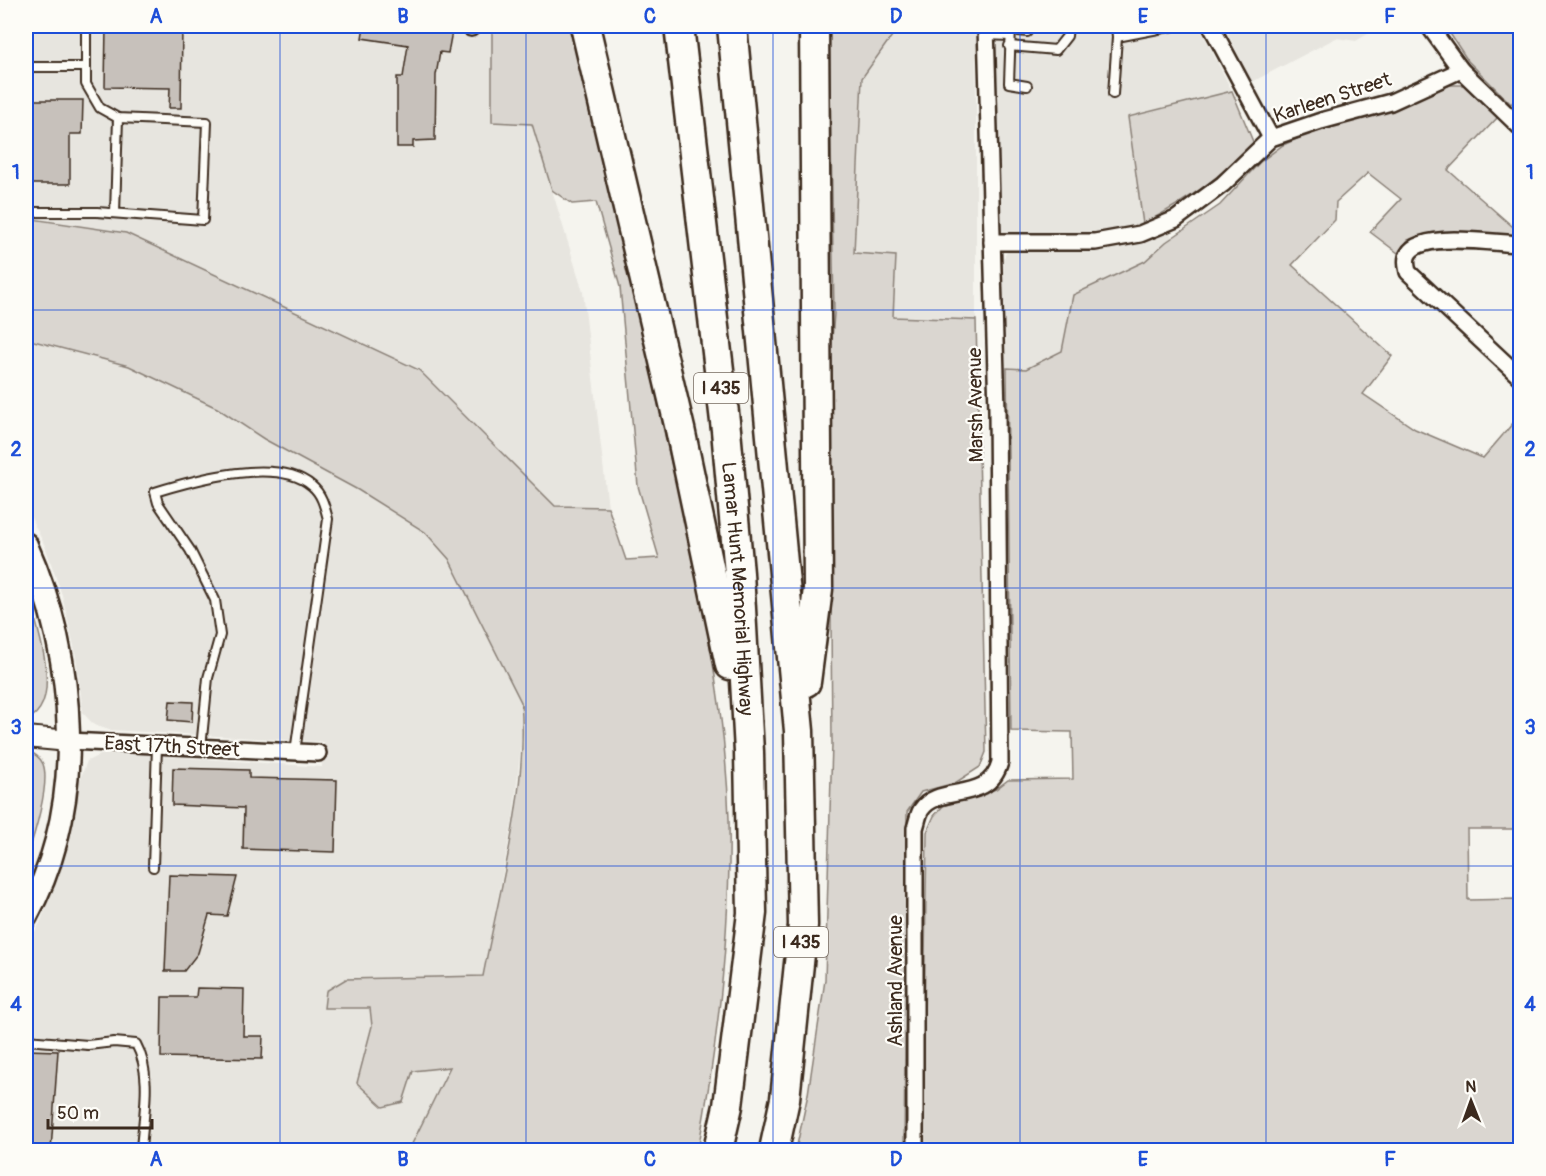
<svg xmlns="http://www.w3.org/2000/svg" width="1546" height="1176" font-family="Pangolin,sans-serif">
<rect width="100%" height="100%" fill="#f5f4ee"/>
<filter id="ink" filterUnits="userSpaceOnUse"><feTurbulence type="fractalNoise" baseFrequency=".0167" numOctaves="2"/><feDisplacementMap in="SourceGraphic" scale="12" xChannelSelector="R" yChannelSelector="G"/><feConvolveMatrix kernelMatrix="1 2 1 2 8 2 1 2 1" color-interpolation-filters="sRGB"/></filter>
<g filter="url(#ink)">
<!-- built -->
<g fill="#e7e5df">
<polygon points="26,26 492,26 492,122 532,124 583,292 608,507 555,506 419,370 126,233 26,218"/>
<polygon points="899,26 976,26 976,320 892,317 854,253 862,78"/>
<polygon points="995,26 1199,26 1232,91 1128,117 1143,224 1086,234 1002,234"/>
<polygon points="1224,26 1381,26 1356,41 1336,38 1252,82"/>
<polygon points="1170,231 1172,238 1145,261 1073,295 1062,351 1026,369 1006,368 1003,259 1007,252 1020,249 1117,247 1146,243"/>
<polygon points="26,339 129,366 217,408 264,439 358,490 425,532 449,559 521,702 523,727 513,819 483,976 346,979 324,1007 370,1008 372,1026 357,1083 403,1102 413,1071 450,1067 409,1150 26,1150 26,947 40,923 58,876 72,825 76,790 87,761 100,755 120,753 322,767 324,742 109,730 94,725 83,713 75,651 62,595 45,546 26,508"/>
</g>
<!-- green -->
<g fill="#dad6d0" stroke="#8a8077" stroke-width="1.5">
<path d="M492,26H574C605,162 634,299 665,435C694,563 725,688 729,819C731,931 718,1041 698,1150H409L450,1067L413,1071L403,1102L383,1107L357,1083L372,1026L370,1008H324L326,991L346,979L483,976C499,893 529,785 521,702L449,559L425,532L358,490L264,439L217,408L129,366L26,339V218L126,233L419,370L555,506L608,507L626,560L659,558L638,486L620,287L596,202L572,204L552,190L532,124L492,122Z"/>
<polygon points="829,26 899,26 862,78 854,253 896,256 893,317 976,320 986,752 980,767 955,783 921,792 907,812 904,1150 796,1150 808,1094 825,980 832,744 829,376 834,314"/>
<polygon points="1445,26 1520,26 1520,95 1511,104 1468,61"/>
<polygon points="1450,85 1464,85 1498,117 1448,170 1520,233 1520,238 1433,233 1408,240 1398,253 1370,232 1401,199 1368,173 1336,202 1335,220 1292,265 1392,356 1363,394 1415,429 1483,458 1520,415 1520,829 1467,829 1468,900 1520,899 1520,1150 922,1150 927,832 934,816 943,806 996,789 1008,780 1073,779 1072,732 1011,731 1007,368 1026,369 1062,351 1073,295 1145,261 1166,242 1220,205 1260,162 1283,145 1317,130 1401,106"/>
<path d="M1232,91L1254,144C1216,180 1190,199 1143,224L1128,117Z"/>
<path d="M26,589C35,620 67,704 26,720Z"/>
<path d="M26,750C32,753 40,756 43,764C51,785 33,839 26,860Z"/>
</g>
<!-- building -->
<g fill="#c7c1bb" stroke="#3b2a1e" stroke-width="1.5">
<polygon points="106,26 182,26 181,108 169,108 170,88 105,87"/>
<polygon points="364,26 453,26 448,53 440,52 436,75 435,140 413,141 413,147 397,147 397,77 403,77 408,45 362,38"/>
<polygon points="32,100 83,100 82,134 70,134 70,184 26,184 26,125 32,125"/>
<polygon points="170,701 193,702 192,722 168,720"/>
<polygon points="173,768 249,770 249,778 337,780 335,852 243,849 244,808 172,805"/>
<polygon points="169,875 237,877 227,916 209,915 198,953 184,971 165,971"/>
<polygon points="197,988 244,989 243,1036 263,1036 262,1059 161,1057 162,997 196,997"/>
<polygon points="26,1050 58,1051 51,1150 26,1150"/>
</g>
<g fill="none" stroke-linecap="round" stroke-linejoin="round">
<!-- service casing -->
<g stroke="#3b2a1e" stroke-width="12">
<g id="service">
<polyline points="1011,26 1009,83 1027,86"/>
<polyline points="1010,30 1027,32"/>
<polyline points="986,35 1010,36"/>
<polyline points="1117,37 1174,26"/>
<polyline points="1009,46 1056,50 1067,36 1068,26"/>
<polyline points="26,67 86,67"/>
<polyline points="1113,94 1117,37 1116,26"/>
<polyline points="26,212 97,212 203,220 207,122 118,118 100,108 86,84 86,26"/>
<polyline points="115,213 118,118"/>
<path d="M201,748L208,678L220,635L215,600L190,550L158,503L155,492C194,480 278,456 312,486C322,494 325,508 328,519L295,752"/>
<polyline points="153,867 157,746"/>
<path d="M26,1040L88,1045L114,1042L136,1044C153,1075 143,1116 141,1150"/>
</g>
</g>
<!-- minor casing -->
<g stroke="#3b2a1e" stroke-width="20">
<g id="minor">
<polyline points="1211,26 1271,138"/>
<polyline points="1429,26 1461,70 1520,127"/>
<polyline points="471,28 471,26"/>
<polyline points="992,242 1095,242 1140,234 1176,219 1223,184 1271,138 1321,121 1391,102 1461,70"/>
<path d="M1520,244C1498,244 1415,229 1407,257C1406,261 1407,268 1408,272L1520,377"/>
<polyline points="69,741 318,753"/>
<path d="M915,1150V828C917,823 918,815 921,810C938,783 989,805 1000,762L997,410L986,26"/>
</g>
</g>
<!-- tertiary casing -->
<g stroke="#3b2a1e" stroke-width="24">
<polyline id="tertiary" points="26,737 69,741"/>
</g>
<!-- secondary casing -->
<g stroke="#3b2a1e" stroke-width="26">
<path id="secondary" d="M26,544C77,659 88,804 26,917"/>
</g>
<!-- motorway casing -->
<g stroke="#3b2a1e" stroke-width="33">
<g id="motorway">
<polyline points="585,26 680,429 730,665"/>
<path id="s1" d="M679,26L726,430L739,573L749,752L752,913L728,1106L718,1150"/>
<polyline points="732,26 799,731 803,925 785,1099 774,1150"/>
<polyline points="806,682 818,589 814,26"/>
</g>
</g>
<!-- service -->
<use href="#service" stroke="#fdfcf7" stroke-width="8"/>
<!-- minor -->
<use href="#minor" stroke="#fdfcf7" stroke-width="15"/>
<!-- tertiary -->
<use href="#tertiary" stroke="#fdfcf7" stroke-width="20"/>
<!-- secondary -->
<use href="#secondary" stroke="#fdfcf7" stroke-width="21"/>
<!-- motorway -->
<use href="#motorway" stroke="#fdfcf7" stroke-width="28"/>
</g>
</g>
<!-- grid -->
<path fill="none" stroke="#1d4ed8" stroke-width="1.5" stroke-opacity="0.55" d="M280,26V1150M526,26V1150M773,26V1150M1020,26V1150M1266,26V1150M26,310H1520M26,588H1520M26,866H1520"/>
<g text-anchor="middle" stroke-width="4.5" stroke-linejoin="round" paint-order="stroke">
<!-- shield labels -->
<g fill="#fdfcf7" stroke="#75695f" stroke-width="1.5">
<rect x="694" y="373" width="54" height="30" rx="4.5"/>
<rect x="774" y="927" width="54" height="30" rx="4.5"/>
</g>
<g font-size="18" font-weight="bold" fill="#3b2a1e">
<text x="721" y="394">I 435</text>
<text x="801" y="948">I 435</text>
</g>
<!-- street labels -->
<g font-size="20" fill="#3b2a1e" stroke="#fdfcf7">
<text transform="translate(1332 97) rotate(-18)" y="7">Karleen Street</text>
<text transform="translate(975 405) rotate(-91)" y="7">Marsh Avenue</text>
<text dy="7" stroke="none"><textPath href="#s1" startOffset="566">Lamar Hunt Memorial Highway</textPath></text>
<text transform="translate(172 746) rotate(3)" y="7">East 17th Street</text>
<text transform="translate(895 981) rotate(-90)" y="7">Ashland Avenue</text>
</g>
</g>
<!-- margin -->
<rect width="1546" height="1176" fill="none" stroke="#fdfcf7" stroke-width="66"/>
<!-- north arrow -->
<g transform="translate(1471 1101) rotate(359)" stroke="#fdfcf7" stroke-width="4.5" paint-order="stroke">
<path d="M0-4.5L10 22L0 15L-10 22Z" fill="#3b2a1e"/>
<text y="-9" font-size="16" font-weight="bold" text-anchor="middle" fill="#3b2a1e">N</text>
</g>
<!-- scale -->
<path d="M48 1119v9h104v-9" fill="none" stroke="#3b2a1e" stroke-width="3"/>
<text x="57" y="1119" font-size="18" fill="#3b2a1e" stroke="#fdfcf7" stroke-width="4.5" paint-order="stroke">50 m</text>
<rect x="33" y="33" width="1480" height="1110" fill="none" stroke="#1d4ed8" stroke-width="2"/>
<g font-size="20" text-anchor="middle" font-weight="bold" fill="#1d4ed8">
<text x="156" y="23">A</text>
<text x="403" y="23">B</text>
<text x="650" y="23">C</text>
<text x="896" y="23">D</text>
<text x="1143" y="23">E</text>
<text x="1390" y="23">F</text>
<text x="16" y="179">1</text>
<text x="1530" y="179">1</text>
<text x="16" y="456">2</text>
<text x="1530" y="456">2</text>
<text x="16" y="734">3</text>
<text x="1530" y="734">3</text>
<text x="16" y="1011">4</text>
<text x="1530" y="1011">4</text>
<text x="156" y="1166">A</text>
<text x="403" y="1166">B</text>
<text x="650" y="1166">C</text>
<text x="896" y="1166">D</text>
<text x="1143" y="1166">E</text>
<text x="1390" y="1166">F</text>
</g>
</svg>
